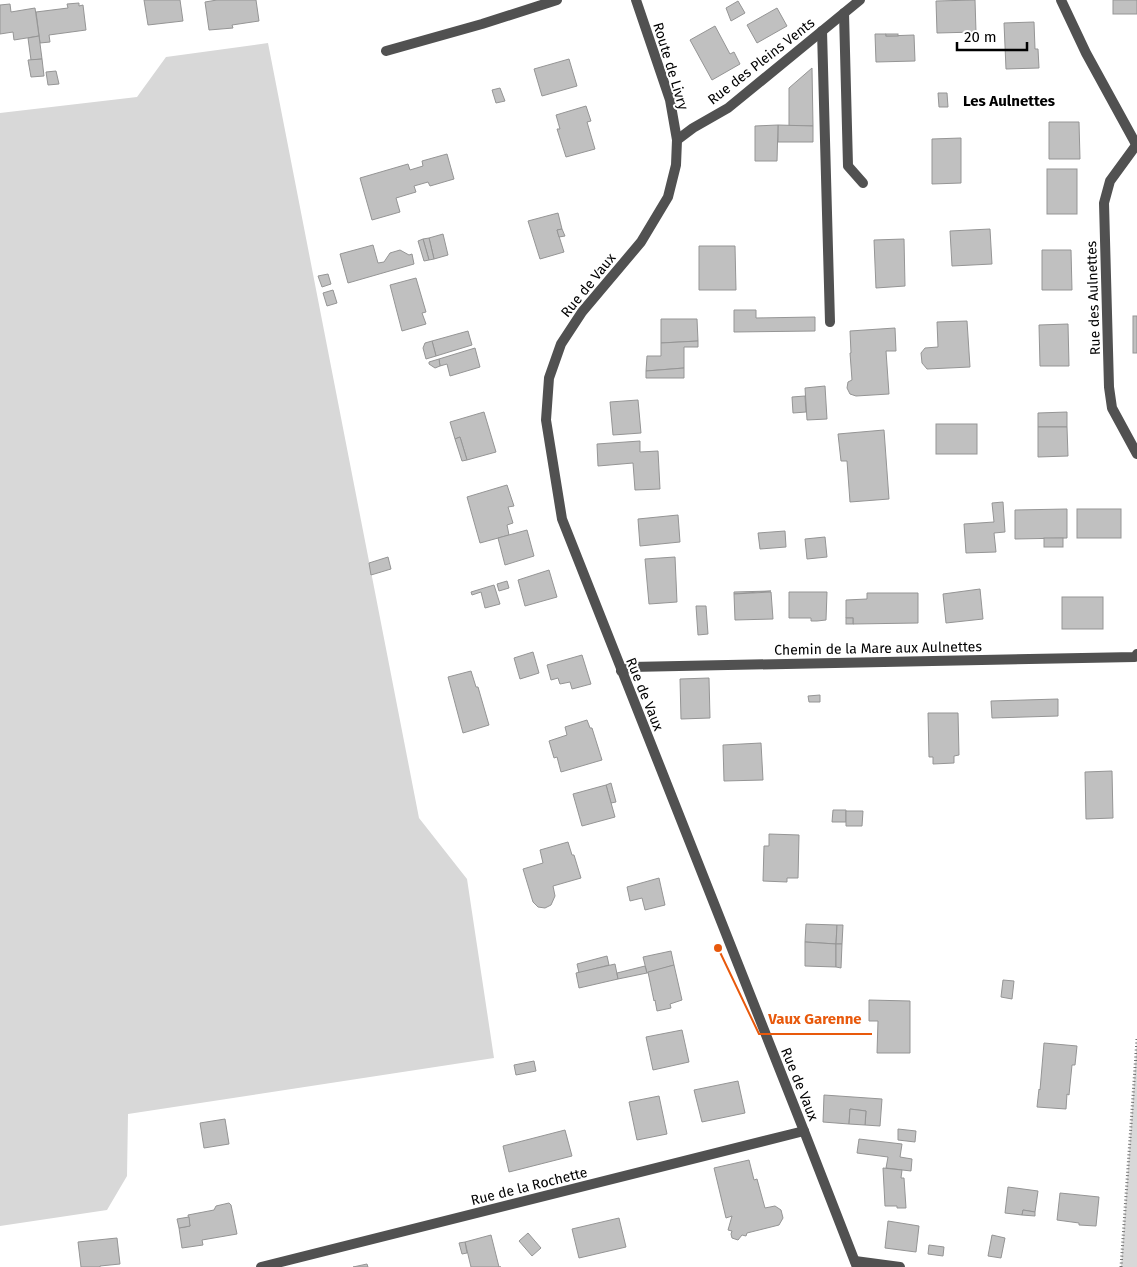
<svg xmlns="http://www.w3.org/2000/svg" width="1137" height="1267" font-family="'Fira Sans',sans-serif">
<rect width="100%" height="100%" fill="#fff"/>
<!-- green -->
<g fill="#d8d8d8">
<polygon points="268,43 419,818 467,879 494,1058 128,1114 127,1176 107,1210 0,1226 0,113 137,97 166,57"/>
<polygon points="1137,1039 1137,1267 1121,1267"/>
</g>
<!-- building -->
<g fill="#c0c0c0" stroke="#959595">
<polygon points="144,0 180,0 183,21 148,25"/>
<polygon points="217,0 256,0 259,21 232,25 233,28 209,30 205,2"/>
<polygon points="975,0 976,32 937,33 936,1"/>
<rect x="1113" y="0" width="24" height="14"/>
<polygon points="738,1 745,13 731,21 726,8"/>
<polygon points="79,3 79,6 83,5 86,30 49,35 50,42 40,43 36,12 68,8 67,4"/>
<polygon points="10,4 11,12 35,8 39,36 14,40 13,32 0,34 0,5"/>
<polygon points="777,8 787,26 757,43 747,25"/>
<polygon points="1034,22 1035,49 1038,49 1039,68 1006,69 1004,23"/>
<polygon points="715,26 730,54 734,52 740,64 712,80 690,40"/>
<polygon points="875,34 886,34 886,36 914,35 915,61 876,62"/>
<rect x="886" y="34" width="12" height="2"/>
<polygon points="39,36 42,59 31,60 28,38"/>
<polygon points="42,59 44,76 31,77 28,60"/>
<polygon points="569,59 577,86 542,96 534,69"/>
<polygon points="812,68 813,126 789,126 789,88"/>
<polygon points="56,71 59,84 48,85 46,72"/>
<polygon points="500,88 505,101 496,103 492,90"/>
<polygon points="938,93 947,93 948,107 939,107"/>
<polygon points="586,106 591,121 587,122 595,149 566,157 557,129 560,129 556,115"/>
<polygon points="1049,122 1079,122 1080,159 1049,159"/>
<polygon points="778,125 813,126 813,142 778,142"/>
<polygon points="778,125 777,161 755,161 755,126"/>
<polygon points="961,138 961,183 932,184 932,139"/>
<polygon points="447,154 454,179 430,186 428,182 414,186 416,192 396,198 400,212 372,220 360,178 408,164 410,170 423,166 422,161"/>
<rect x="1047" y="169" width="30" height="45"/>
<polygon points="558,213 562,229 557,230 564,252 540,259 528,221"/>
<polygon points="562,229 565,236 559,237 557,230"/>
<polygon points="990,229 992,264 952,266 950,231"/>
<polygon points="443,234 448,255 434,259 429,238"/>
<polygon points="429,238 434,259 429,260 423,239"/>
<polygon points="423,239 429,260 424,261 418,241"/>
<polygon points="904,239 905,286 876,288 874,240"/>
<polygon points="373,245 378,263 384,262 390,253 400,250 409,255 412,254 414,264 348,283 340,254"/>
<polygon points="699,246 735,246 736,290 699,290"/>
<polygon points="1042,250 1071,250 1072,290 1042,290"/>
<polygon points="328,274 331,284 322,287 318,276"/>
<polygon points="416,278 426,312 422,313 426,324 402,331 390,285"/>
<polygon points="333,290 337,303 327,306 323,293"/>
<polygon points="734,310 756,310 756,318 815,317 815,331 734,332"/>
<rect x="1133" y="316" width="4" height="37"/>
<polygon points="661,319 697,319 698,341 661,343"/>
<polygon points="967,321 970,367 927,369 922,363 921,353 925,348 938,347 937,322"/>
<polygon points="1068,324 1069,366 1040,366 1039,325"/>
<polygon points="895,328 896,351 886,351 889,394 856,396 850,394 847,388 848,382 852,380 850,353 851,353 850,331"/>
<polygon points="468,331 472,345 436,356 432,341"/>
<polygon points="432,341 436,356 426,359 423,348 425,343"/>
<polygon points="698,341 698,347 684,347 684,368 646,371 647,356 661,356 661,343"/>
<polygon points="475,348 480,367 450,376 447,364 440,366 439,359"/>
<polygon points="439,359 440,366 435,368 429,364 429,362"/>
<polygon points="684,368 684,378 646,378 646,371"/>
<polygon points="825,386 827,419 807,420 805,388"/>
<polygon points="805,396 806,412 793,413 792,397"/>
<polygon points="638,400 641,433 613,435 610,402"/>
<polygon points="484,412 496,452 467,460 460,437 455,439 450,422"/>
<polygon points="1067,412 1067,427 1038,427 1038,413"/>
<rect x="936" y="424" width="41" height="30"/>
<polygon points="1038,427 1067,427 1068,456 1038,457"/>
<polygon points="884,430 889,499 850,502 847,461 841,461 838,434"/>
<polygon points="460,437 467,460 462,461 455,439"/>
<polygon points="640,441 640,452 658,451 660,489 635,490 633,463 598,466 597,444"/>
<polygon points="507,485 514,506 508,507 513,523 507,525 509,535 480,543 467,497"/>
<polygon points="1003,502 1005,532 994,533 996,552 966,553 964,524 994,522 992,503"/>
<polygon points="1067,509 1067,538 1015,539 1015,510"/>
<rect x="1077" y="509" width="44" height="29"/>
<polygon points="678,515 680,542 640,546 638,519"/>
<polygon points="527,530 534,556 505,565 498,538"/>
<polygon points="785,531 786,547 760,549 758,533"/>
<polygon points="825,537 827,557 807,559 805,539"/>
<rect x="1044" y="538" width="19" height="9"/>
<polygon points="388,557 391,569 371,575 369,563"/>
<polygon points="675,557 677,602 649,604 645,559"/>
<polygon points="549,570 557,597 525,606 518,580"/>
<polygon points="507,581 509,588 499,591 497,584"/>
<polygon points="494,585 500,604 485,608 481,592 472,595 471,592"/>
<polygon points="980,589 983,619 946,623 943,594"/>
<polygon points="771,591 734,594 734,592"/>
<polygon points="771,592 773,619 735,620 734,594"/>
<polygon points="789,592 827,592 826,620 817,621 811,621 811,618 789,618"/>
<polygon points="867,593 918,593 918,623 853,624 853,618 846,618 846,600 867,599"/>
<rect x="1062" y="597" width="41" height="32"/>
<polygon points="696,606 706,606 708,634 698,635"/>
<rect x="846" y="618" width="7" height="6"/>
<polygon points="533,652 539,673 520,679 514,658"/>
<polygon points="582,655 591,684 572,689 570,682 560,684 558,678 551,680 547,665"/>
<polygon points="471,671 476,687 478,687 489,725 463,733 448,677"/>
<polygon points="709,678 710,718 681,719 680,679"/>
<polygon points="820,695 820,702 809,702 808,696"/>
<polygon points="1058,699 1058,716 992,718 991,701"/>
<polygon points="928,713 958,713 959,755 954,756 954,763 933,764 933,757 929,757"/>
<polygon points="587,720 590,728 592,728 602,760 561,772 557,757 554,758 549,741 567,735 565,727"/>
<polygon points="761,743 763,780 724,781 723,745"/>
<polygon points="1112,771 1113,818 1086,819 1085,772"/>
<polygon points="611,783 616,802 611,803 606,785"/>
<polygon points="606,785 615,817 582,826 573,794"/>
<polygon points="833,810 846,810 846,822 832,822"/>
<polygon points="846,811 863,811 862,826 846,826"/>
<polygon points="769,834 799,835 798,878 787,878 787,882 763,881 764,846 769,846"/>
<polygon points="568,842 572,855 574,855 581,878 553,886 555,896 551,905 545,908 538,907 533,902 523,869 543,863 540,850"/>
<polygon points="659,878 665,905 645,910 642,898 630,901 627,887"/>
<polygon points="806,924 837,925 836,944 805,942"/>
<polygon points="837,925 843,925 842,944 836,944"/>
<polygon points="805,942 836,944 836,967 805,966"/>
<polygon points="836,944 842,944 841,968 836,967"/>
<polygon points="671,951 674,965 647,973 643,957"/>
<polygon points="607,956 609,965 579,973 577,964"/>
<polygon points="615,964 618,979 579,988 576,973"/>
<polygon points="674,965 682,1000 670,1004 671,1008 657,1011 655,1000 654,1001 648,972"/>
<polygon points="645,966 647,973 618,979 617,973"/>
<polygon points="1003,980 1014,981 1012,999 1001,997"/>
<polygon points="869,1000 910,1001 910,1053 877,1053 878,1021 869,1021"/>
<polygon points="682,1030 689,1062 653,1070 646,1037"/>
<polygon points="1044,1043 1077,1046 1075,1065 1072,1065 1069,1095 1067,1094 1066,1109 1037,1107 1039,1089 1040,1090"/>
<polygon points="534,1061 536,1071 516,1075 514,1065"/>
<polygon points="738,1081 745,1113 702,1122 694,1090"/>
<polygon points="824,1095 882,1099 880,1126 865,1125 866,1111 850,1109 849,1124 823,1122"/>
<polygon points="659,1096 667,1134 637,1140 629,1102"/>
<polygon points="850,1109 866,1111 865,1125 849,1124"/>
<polygon points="225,1119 229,1144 204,1148 200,1123"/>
<polygon points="898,1129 916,1131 915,1142 898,1140"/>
<polygon points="565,1130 572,1156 509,1172 503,1146"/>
<polygon points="859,1139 902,1144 900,1157 912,1159 911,1171 886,1168 888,1157 857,1153"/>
<polygon points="749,1160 754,1180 757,1179 765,1208 775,1206 781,1210 783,1218 779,1225 747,1233 746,1236 742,1235 738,1240 732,1238 731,1234 732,1231 728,1230 732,1216 726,1218 714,1168"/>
<polygon points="883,1168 902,1170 901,1178 904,1178 906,1208 897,1208 897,1206 885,1206"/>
<polygon points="1008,1187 1038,1191 1035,1212 1023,1210 1022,1215 1005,1213"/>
<polygon points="1060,1193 1099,1197 1096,1226 1079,1225 1079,1223 1057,1220"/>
<polygon points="229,1203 231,1205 237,1234 202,1240 203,1245 182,1248 179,1228 190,1226 188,1215 214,1210 216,1206"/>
<polygon points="1023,1210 1035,1212 1035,1216 1022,1215"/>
<polygon points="189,1217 190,1226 179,1228 177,1219"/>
<polygon points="619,1218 626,1247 579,1258 572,1229"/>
<polygon points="888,1221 919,1226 916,1252 885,1248"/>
<polygon points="528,1233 541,1248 532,1256 519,1241"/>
<polygon points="491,1235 499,1267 501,1267 471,1267 465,1242"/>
<polygon points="992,1235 1005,1238 1001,1258 988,1256"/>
<polygon points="117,1238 120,1264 100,1266 100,1267 81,1267 78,1242"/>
<polygon points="465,1242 467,1253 462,1254 459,1243"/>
<polygon points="929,1245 944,1247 943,1256 928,1254"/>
<polygon points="367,1264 368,1267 353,1267"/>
</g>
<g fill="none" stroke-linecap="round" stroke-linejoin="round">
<!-- path -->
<polyline stroke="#737373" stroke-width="3" stroke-dasharray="1 2.5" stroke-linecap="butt" points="1121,1267 1137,1039"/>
<!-- lane -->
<polyline stroke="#515151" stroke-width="10" points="822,31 830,322"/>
<!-- street -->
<g stroke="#515151" stroke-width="10">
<polyline points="636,0 670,100 677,140 676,165 668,197 641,242 582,312 561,344 549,378 546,420 562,519 804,1131 857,1267"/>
<polyline points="1061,0 1086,53 1137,146"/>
<polyline points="844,13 848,166 863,183"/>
<polyline points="386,51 482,24 557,0"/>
<polyline points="677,140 693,128 728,108 860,0"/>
<polyline points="1137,144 1110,181 1104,203 1109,387 1112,408 1137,454"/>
<polyline points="621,671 631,667 1135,657 1137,654"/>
<polyline points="855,1261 900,1267"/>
<polyline points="261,1267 804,1131"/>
</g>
</g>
<g text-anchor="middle" stroke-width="4" stroke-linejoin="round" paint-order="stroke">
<!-- street labels -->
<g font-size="14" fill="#000" stroke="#fff">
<text transform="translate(761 61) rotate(-38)" y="5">Rue des Pleins Vents</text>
<text transform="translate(671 66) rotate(73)" y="5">Route de Livry</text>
<text transform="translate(588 285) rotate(-51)" y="5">Rue de Vaux</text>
<text transform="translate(1093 298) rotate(-92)" y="5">Rue des Aulnettes</text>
<text transform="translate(878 648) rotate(-1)" y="5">Chemin de la Mare aux Aulnettes</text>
<text transform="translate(645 694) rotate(68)" y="5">Rue de Vaux</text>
<text transform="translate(800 1084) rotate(68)" y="5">Rue de Vaux</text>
<text transform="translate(529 1186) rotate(-14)" y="5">Rue de la Rochette</text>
</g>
<!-- neighbourhood labels -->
<g font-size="15" font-weight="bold" fill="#000" stroke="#fff">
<text x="1009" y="106">Les Aulnettes</text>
</g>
</g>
<!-- callouts -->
<path fill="none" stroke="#e8590c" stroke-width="2" d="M718 948L759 1034H872"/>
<circle fill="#e8590c" stroke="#fff" stroke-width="2" cx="718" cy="948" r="5"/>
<g font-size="15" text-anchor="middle" font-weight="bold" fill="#e8590c" stroke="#fff" stroke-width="4" stroke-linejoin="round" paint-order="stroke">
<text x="815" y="1024">Vaux Garenne</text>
</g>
<!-- scale -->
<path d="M957 42v8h70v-8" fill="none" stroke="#000000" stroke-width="2.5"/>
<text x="964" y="42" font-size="15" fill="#000000" stroke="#ffffff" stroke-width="4" paint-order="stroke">20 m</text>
</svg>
